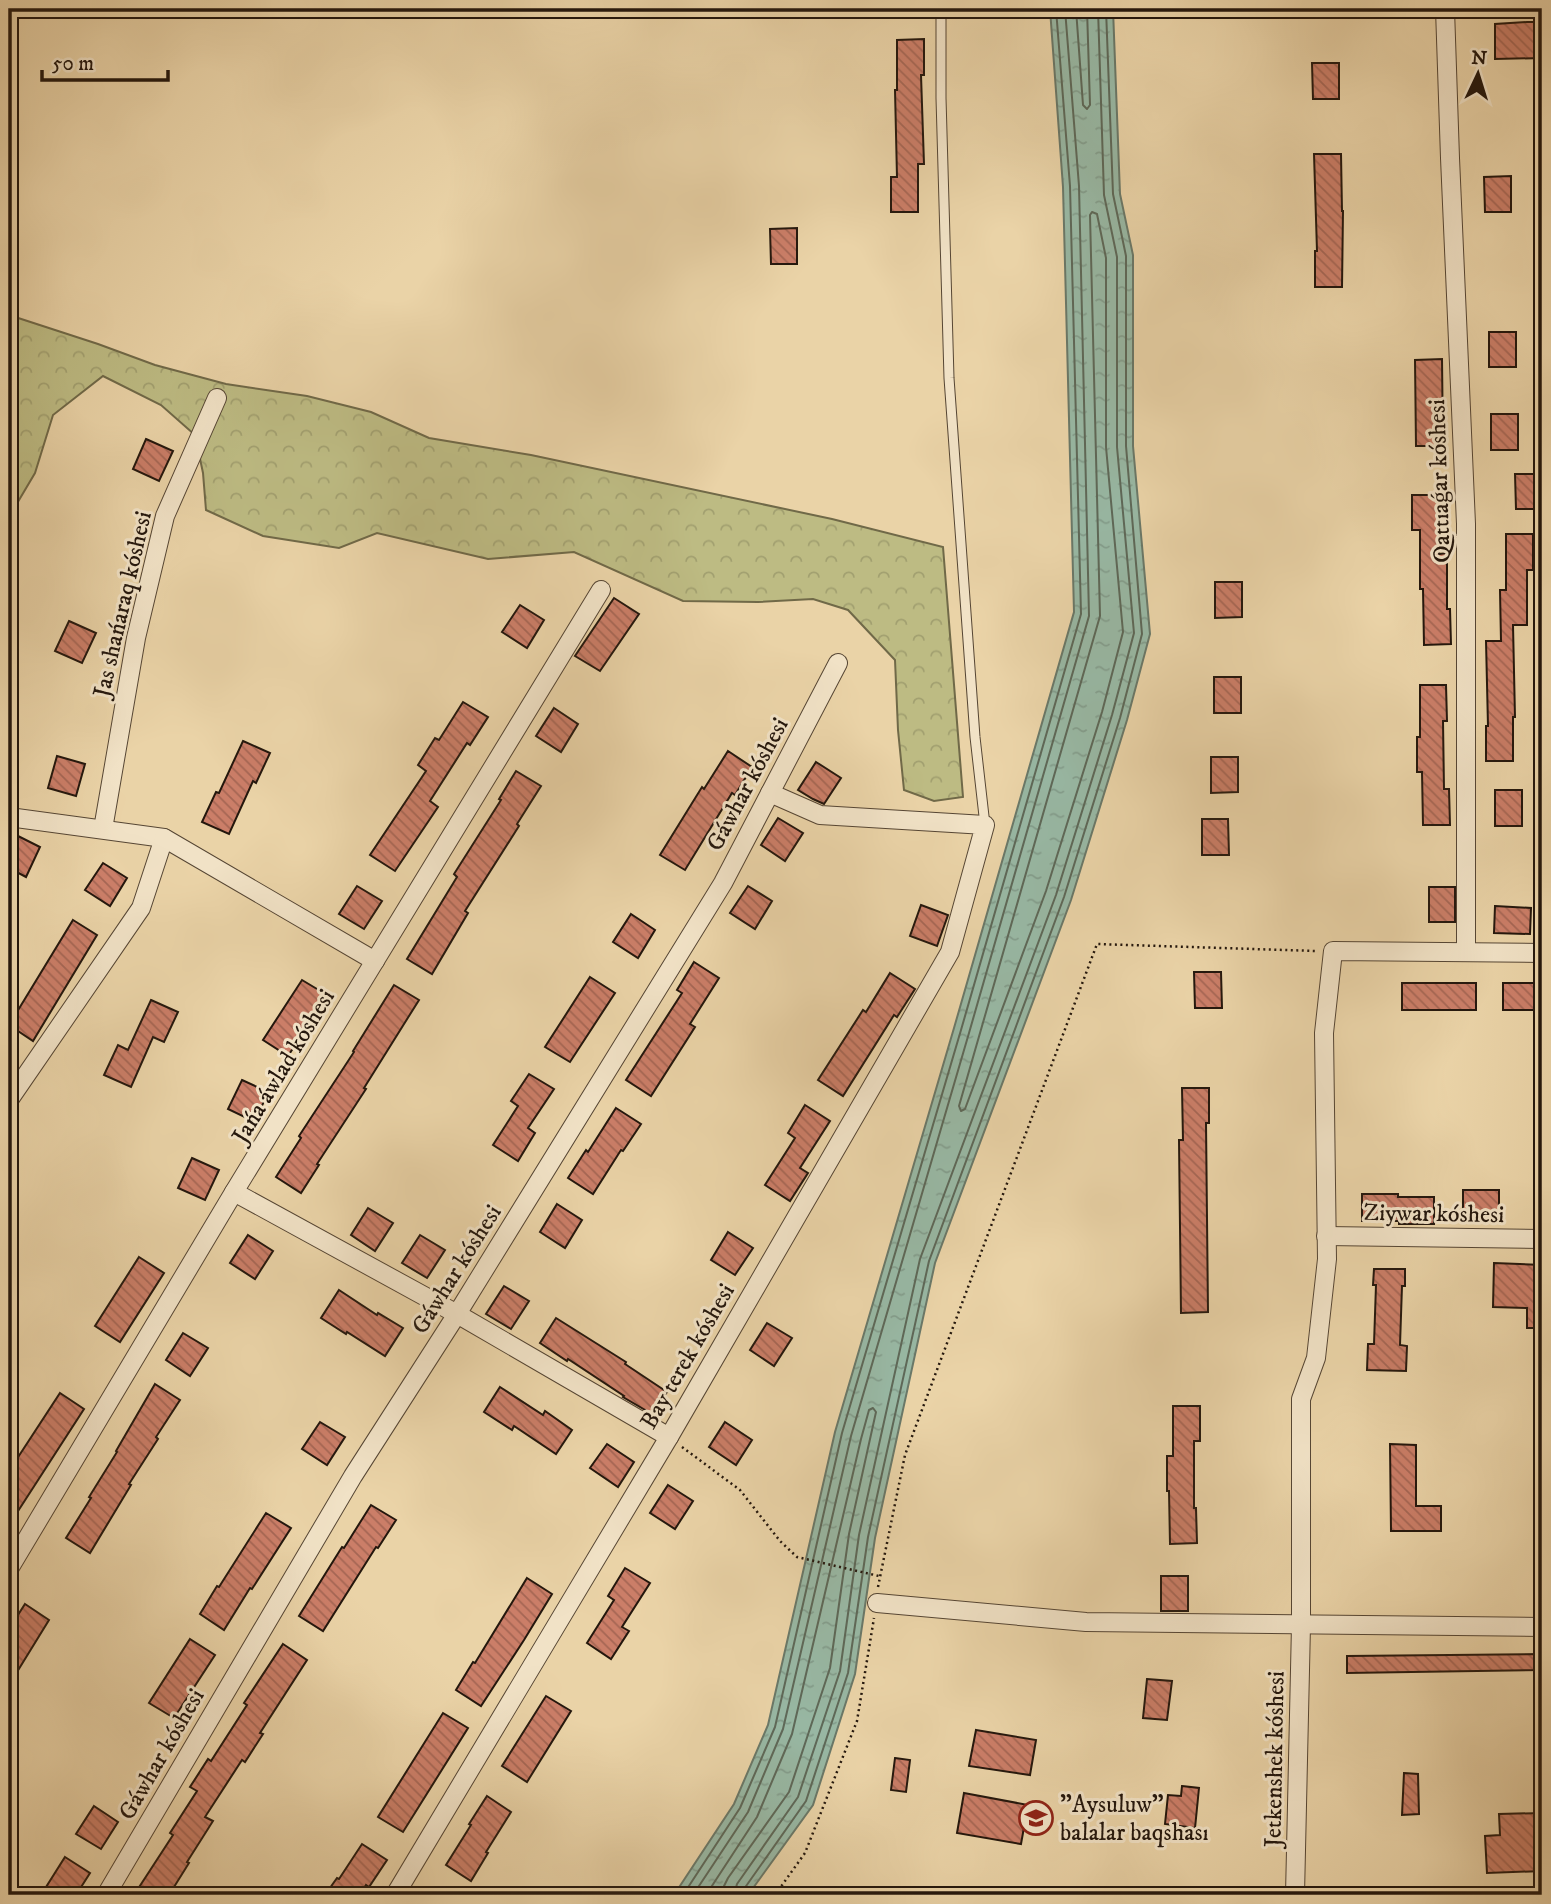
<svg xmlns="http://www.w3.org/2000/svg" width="1551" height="1904" font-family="'IM FELL DW Pica',serif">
<defs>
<pattern id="forest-crowns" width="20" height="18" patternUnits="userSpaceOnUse" patternTransform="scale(1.75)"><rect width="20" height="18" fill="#bdbb83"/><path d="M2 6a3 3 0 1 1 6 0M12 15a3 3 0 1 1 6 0" fill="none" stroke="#a2a070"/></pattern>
<pattern id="water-ripples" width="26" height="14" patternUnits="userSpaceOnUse" patternTransform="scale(1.75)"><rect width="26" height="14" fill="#98b8a4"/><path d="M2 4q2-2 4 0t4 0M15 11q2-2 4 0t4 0" fill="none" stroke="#839d8c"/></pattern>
<pattern id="building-back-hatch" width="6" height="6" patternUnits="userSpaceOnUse" patternTransform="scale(1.75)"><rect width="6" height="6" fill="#cb7e68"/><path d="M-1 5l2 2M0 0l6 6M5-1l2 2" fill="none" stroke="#a56654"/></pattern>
</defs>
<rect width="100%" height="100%" fill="#ead3a7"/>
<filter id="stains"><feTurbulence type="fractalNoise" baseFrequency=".00286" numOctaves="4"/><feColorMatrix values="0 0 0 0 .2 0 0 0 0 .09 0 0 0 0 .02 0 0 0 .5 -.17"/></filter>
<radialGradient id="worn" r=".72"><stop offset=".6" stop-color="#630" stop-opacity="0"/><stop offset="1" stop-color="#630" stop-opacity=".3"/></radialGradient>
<!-- forest -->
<polygon fill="url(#forest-crowns)" stroke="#706948" stroke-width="2" points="9,315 98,344 155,365 226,384 307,396 371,412 429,438 531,455 832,519 943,547 963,797 934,801 904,790 898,730 895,660 848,610 813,599 758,602 683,601 574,552 488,559 377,533 339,548 263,536 206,510 203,473 195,435 161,405 103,376 53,415 35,473 9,517"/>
<!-- water -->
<polygon fill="url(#water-ripples)" stroke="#6a7868" stroke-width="2" points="1050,9 1113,9 1120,194 1133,255 1133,446 1150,634 1127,720 1071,900 935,1263 875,1538 855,1674 813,1805 748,1895 674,1895 734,1804 768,1725 835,1432 954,1028 1074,612 1063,187"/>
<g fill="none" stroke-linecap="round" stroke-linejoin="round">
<!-- shore -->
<g stroke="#5e6858" stroke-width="2">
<polyline points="1076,9 1083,105 1087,109 1090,105 1087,9"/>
<polygon points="1092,212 1097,214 1106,258 1106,447 1123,632 1102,712 1046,891 965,1109 961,1111 959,1106 1100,616 1090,215"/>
<polyline points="683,1895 740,1808 775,1727 842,1433 961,1030 1081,614 1070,186 1056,9"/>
<polyline points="693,1895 748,1812 783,1729 851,1436 969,1033 1089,616 1079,186 1065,9"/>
<polyline points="706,1895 757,1817 792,1734 861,1439 869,1410 873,1408 876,1412 849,1534 830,1668 789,1792 728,1878 724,1886 723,1895"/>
<polyline points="734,1895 737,1884 798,1797 840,1671 859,1535 920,1259 1056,895 1112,715 1134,633 1117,447 1117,257 1104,195 1098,9"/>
<polyline points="743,1895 744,1889 806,1801 848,1673 868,1537 929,1261 1064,897 1120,718 1142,634 1126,446 1126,256 1113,194 1106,9"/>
</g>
</g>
<!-- building -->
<g fill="url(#building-back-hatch)" stroke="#24170d" stroke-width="2">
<polygon points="1527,22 1542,22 1542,58 1495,59 1495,24"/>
<polygon points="924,39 924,75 921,75 924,164 918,164 918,212 891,212 891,177 897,177 895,90 897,90 897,40"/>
<polygon points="1312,63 1339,63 1339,99 1313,99"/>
<polygon points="1314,154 1341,154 1342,211 1343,211 1342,287 1315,287 1315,251 1317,251"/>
<polygon points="1511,176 1511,212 1485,212 1484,177"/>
<polygon points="797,228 797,264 771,264 770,229"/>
<rect x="1489" y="332" width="27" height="35"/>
<polygon points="1442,359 1443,446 1416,446 1415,360"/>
<rect x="1491" y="414" width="27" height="36"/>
<polygon points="146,439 173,451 159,481 133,469"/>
<polygon points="1515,474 1542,474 1542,509 1516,509"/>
<polygon points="1412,495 1439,495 1439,554 1447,553 1447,609 1450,609 1451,644 1424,645 1423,589 1420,589 1420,530 1412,530"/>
<polygon points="1506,534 1533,534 1533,570 1527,570 1527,625 1513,625 1515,717 1513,717 1513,761 1486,761 1486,726 1488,726 1486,641 1501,641 1500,590 1506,590"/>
<polygon points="1215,582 1242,582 1242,617 1215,618"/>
<polygon points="614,598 639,614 600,671 575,656"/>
<polygon points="520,605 544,620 527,648 502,632"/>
<polygon points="69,621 96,633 82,663 55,651"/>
<rect x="1214" y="677" width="27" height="36"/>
<polygon points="1420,685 1446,685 1447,721 1443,721 1444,789 1449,789 1450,825 1423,825 1422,772 1417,772 1417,737 1420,737"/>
<polygon points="463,702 488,717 470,745 467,743 430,801 438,807 395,871 370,855 426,771 418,765 435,738 439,740"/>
<polygon points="554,708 578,724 561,752 536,736"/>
<polygon points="243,741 270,753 256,783 253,781 229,834 202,822 216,792 219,793"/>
<polygon points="728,751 752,767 735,795 732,793 685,870 660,855 702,787 704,789"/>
<polygon points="57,756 85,764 76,796 48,788"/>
<polygon points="1211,757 1238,757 1238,792 1211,793"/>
<polygon points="816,762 841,778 824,804 813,799 798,790"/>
<polygon points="516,771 541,786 517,824 519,826 465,911 468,913 432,974 407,959 457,877 454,874 501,800 499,799"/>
<rect x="1495" y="790" width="27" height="36"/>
<polygon points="778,818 803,833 785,861 761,845"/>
<polygon points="1202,819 1228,819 1229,855 1202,855"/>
<polygon points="14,834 40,847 26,877 9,868 9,845"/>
<polygon points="103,863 127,878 110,906 85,890"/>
<polygon points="357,886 382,901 364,929 339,914"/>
<polygon points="748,886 772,901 755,929 730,913"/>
<rect x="1429" y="887" width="26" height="35"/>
<polygon points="921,905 948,915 937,946 910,936"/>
<polygon points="1495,906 1531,908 1530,934 1494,933"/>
<polygon points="631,914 655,930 638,958 613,942"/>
<polygon points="73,920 97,935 33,1041 9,1025"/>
<polygon points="694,962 719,978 690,1024 695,1027 651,1096 626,1080 682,993 677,990"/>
<polygon points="1194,972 1221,972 1222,1008 1195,1008"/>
<polygon points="890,973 915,989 897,1017 894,1015 843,1096 818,1080 863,1010 866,1012"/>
<polygon points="590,977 615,993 570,1062 545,1047"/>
<polygon points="302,980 327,995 288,1056 263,1040"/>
<rect x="1402" y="983" width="74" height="27"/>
<rect x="1503" y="983" width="36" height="27"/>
<polygon points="394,985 419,1000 364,1088 366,1089 317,1164 319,1165 301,1193 276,1177 301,1138 299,1136 354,1052 353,1051"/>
<polygon points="151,1000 178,1012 164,1042 153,1037 131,1087 104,1075 118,1045 128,1050"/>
<polygon points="529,1074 554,1089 528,1128 535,1133 518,1161 493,1145 518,1106 511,1101"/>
<polygon points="242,1080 268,1092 255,1122 228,1109"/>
<polygon points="1182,1088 1209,1088 1209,1123 1206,1123 1208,1312 1181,1313 1179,1140 1183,1140"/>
<polygon points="805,1105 830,1121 800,1168 808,1173 790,1201 765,1185 795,1138 788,1133"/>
<polygon points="616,1108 641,1124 623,1151 621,1150 593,1194 568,1178 586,1150 588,1152"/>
<polygon points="192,1158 219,1170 205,1200 178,1188"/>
<rect x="1463" y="1190" width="36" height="26"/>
<polygon points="1362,1194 1398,1194 1398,1197 1434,1197 1434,1224 1399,1224 1399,1221 1362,1221"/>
<polygon points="557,1204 582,1220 565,1248 540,1232"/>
<polygon points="368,1208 393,1223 375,1251 351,1235"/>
<polygon points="728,1232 753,1248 735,1275 711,1260"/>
<polygon points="248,1235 273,1251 255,1279 230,1263"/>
<polygon points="420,1235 445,1250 427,1278 402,1263"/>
<polygon points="139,1257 164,1273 120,1342 95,1326"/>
<polygon points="1494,1263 1542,1265 1542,1328 1527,1328 1527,1308 1493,1307"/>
<polygon points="1374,1269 1405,1269 1405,1286 1402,1286 1400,1345 1407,1346 1406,1371 1367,1370 1368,1344 1374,1344 1376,1285 1373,1285"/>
<polygon points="504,1286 529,1301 511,1329 486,1314"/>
<polygon points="339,1290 377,1315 378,1313 403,1328 385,1356 347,1332 346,1334 321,1318"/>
<polygon points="556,1318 626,1362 625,1364 667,1392 652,1414 623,1397 624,1396 568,1359 567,1361 540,1343"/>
<polygon points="767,1323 792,1338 774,1366 750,1350"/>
<polygon points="183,1333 208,1348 190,1376 166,1360"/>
<polygon points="155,1384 180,1400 156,1437 158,1439 129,1484 131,1485 90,1553 66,1538 91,1498 89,1497 117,1452 116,1451"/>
<polygon points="500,1387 543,1415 545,1411 572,1430 556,1454 514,1426 512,1430 484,1412"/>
<polygon points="60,1393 84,1409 9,1525 9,1471"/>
<polygon points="1173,1406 1200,1406 1200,1441 1194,1441 1194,1508 1196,1508 1197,1543 1170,1544 1169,1491 1167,1491 1167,1456 1173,1456"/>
<polygon points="320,1422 345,1437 327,1465 302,1449"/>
<polygon points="725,1422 752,1440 736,1465 709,1447"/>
<polygon points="607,1444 634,1462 618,1487 590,1468"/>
<polygon points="1390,1444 1416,1445 1416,1506 1441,1506 1441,1531 1391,1531"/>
<polygon points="668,1485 693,1501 675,1529 650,1513"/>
<polygon points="371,1505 396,1520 378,1548 376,1547 323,1631 299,1616 342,1547 344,1548"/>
<polygon points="266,1513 291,1528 252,1589 250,1588 224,1630 200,1614 217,1586 219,1587"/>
<polygon points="625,1568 650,1583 622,1627 629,1631 611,1659 587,1643 614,1600 608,1596"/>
<rect x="1161" y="1576" width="27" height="35"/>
<polygon points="527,1578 552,1594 524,1640 481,1706 456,1690 473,1662 475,1663"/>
<polygon points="25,1604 49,1620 9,1685 9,1629"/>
<polygon points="190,1639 215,1655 174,1718 149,1703"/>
<polygon points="283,1644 307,1660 260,1733 263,1734 245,1762 242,1760 205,1817 213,1821 187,1862 189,1863 169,1895 134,1895 173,1835 170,1833 197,1791 190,1787 208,1759 211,1761 247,1705 244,1703"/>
<polygon points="1542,1654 1542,1670 1347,1673 1347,1656"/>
<polygon points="1147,1679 1172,1681 1167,1720 1143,1718"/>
<polygon points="546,1696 571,1711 527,1782 502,1766"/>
<polygon points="443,1713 468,1728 403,1832 378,1817"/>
<polygon points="976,1730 1036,1740 1030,1775 969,1766"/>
<polygon points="895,1758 910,1760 906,1792 891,1790"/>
<polygon points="1404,1773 1418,1774 1419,1814 1402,1815"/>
<polygon points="1182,1786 1199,1788 1195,1828 1165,1824 1168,1795 1181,1796"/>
<polygon points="964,1793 1028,1805 1021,1844 957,1833"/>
<polygon points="487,1796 511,1812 486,1852 488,1853 471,1881 446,1865 471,1825 469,1824"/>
<polygon points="94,1806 118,1822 101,1849 76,1834"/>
<polygon points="1542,1813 1542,1871 1487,1873 1485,1836 1500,1835 1499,1814"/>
<polygon points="362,1844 387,1860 369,1887 366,1885 360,1895 325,1895 337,1878 339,1879"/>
<polygon points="65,1857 90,1873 76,1895 41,1895"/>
</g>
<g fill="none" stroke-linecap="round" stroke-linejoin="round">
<!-- service casing -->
<g stroke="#564634" stroke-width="11">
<polyline id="service" points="941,9 941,98 949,378 975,737 985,825"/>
</g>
<!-- minor casing -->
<g stroke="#564634" stroke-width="20">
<g id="minor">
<polyline points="1445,9 1450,158 1466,524 1466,952"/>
<polyline points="9,817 164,838 375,961"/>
<polyline points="103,829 136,638 165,516 217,398"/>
<polyline points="9,1100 141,908 164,838"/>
<polyline points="234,1192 457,1314 669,1437"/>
<polyline points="1326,1236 1542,1239"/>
<polyline points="9,1569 234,1192 601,590"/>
<polyline points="877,1603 1086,1622 1542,1627"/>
<polyline points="106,1895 353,1476 457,1314 723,883 838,663"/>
<polyline points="395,1895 669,1437 950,952 985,825 820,815 770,793"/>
<polyline points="1295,1895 1301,1625 1301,1399 1316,1358 1327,1259 1324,1033 1333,951 1542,953"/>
</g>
</g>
<!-- path -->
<g stroke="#24170d" stroke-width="2.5" stroke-dasharray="2 3.5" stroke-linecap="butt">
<polyline points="682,1447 740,1490 780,1541 797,1557 879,1576"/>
<polyline points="878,1587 905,1455 1097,944 1316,951"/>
<polyline points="775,1895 805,1853 857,1721 874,1618"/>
</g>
<!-- service -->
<use href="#service" stroke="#f1e2c6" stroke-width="9"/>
<!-- minor -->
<use href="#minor" stroke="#f1e2c6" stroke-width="18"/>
</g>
<!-- icons -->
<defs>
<g id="school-ring" transform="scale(1.75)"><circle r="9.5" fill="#f1e2c6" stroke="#8f2418" stroke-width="1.5"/><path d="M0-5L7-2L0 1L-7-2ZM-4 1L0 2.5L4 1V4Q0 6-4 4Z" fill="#8f2418"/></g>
</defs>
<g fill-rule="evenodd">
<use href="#school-ring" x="1036" y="1818"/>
</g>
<g text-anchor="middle" stroke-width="6" stroke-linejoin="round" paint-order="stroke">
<!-- street labels -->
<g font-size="24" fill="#24170d" stroke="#f1e2c6">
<text transform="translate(1439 481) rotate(-92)" y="8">Qattıaǵar kóshesi</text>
<text transform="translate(122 604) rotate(-77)" y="8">Jas shańaraq kóshesi</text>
<text transform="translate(747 784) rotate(-62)" y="8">Gáwhar kóshesi</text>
<text transform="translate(283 1066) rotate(-59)" y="8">Jańa áwlad kóshesi</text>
<text transform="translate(1434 1213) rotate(1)" y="8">Ziywar kóshesi</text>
<text transform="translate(456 1269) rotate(-58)" y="8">Gáwhar kóshesi</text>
<text transform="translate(687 1356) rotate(-60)" y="8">Bay terek kóshesi</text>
<text transform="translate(161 1754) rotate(-60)" y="8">Gáwhar kóshesi</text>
<text transform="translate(1274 1759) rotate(-89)" y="8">Jetkenshek kóshesi</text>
</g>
<!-- poi labels -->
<g font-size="24" fill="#24170d" stroke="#f1e2c6" text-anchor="start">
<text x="1060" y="1812">"Aysuluw"<tspan x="1060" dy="28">balalar baqshası</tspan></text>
</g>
</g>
<!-- margin -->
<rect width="1551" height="1904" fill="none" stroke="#ead3a7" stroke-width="35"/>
<rect x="10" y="10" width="1530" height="1883" fill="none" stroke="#24170d" stroke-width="3.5"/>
<rect x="18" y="18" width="1516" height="1869" fill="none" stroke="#24170d" stroke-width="2"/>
<!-- north arrow -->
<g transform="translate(1478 74) rotate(4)" stroke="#f1e2c6" stroke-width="5" paint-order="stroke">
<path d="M0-5L12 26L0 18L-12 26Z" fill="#24170d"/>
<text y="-10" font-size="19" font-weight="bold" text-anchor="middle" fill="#24170d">N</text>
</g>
<!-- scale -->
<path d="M42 70v10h126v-10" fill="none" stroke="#24170d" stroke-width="3.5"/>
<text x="52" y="70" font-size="21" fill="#24170d" stroke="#f1e2c6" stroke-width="5" paint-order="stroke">50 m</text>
<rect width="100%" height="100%" filter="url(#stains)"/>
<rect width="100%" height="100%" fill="url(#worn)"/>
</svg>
